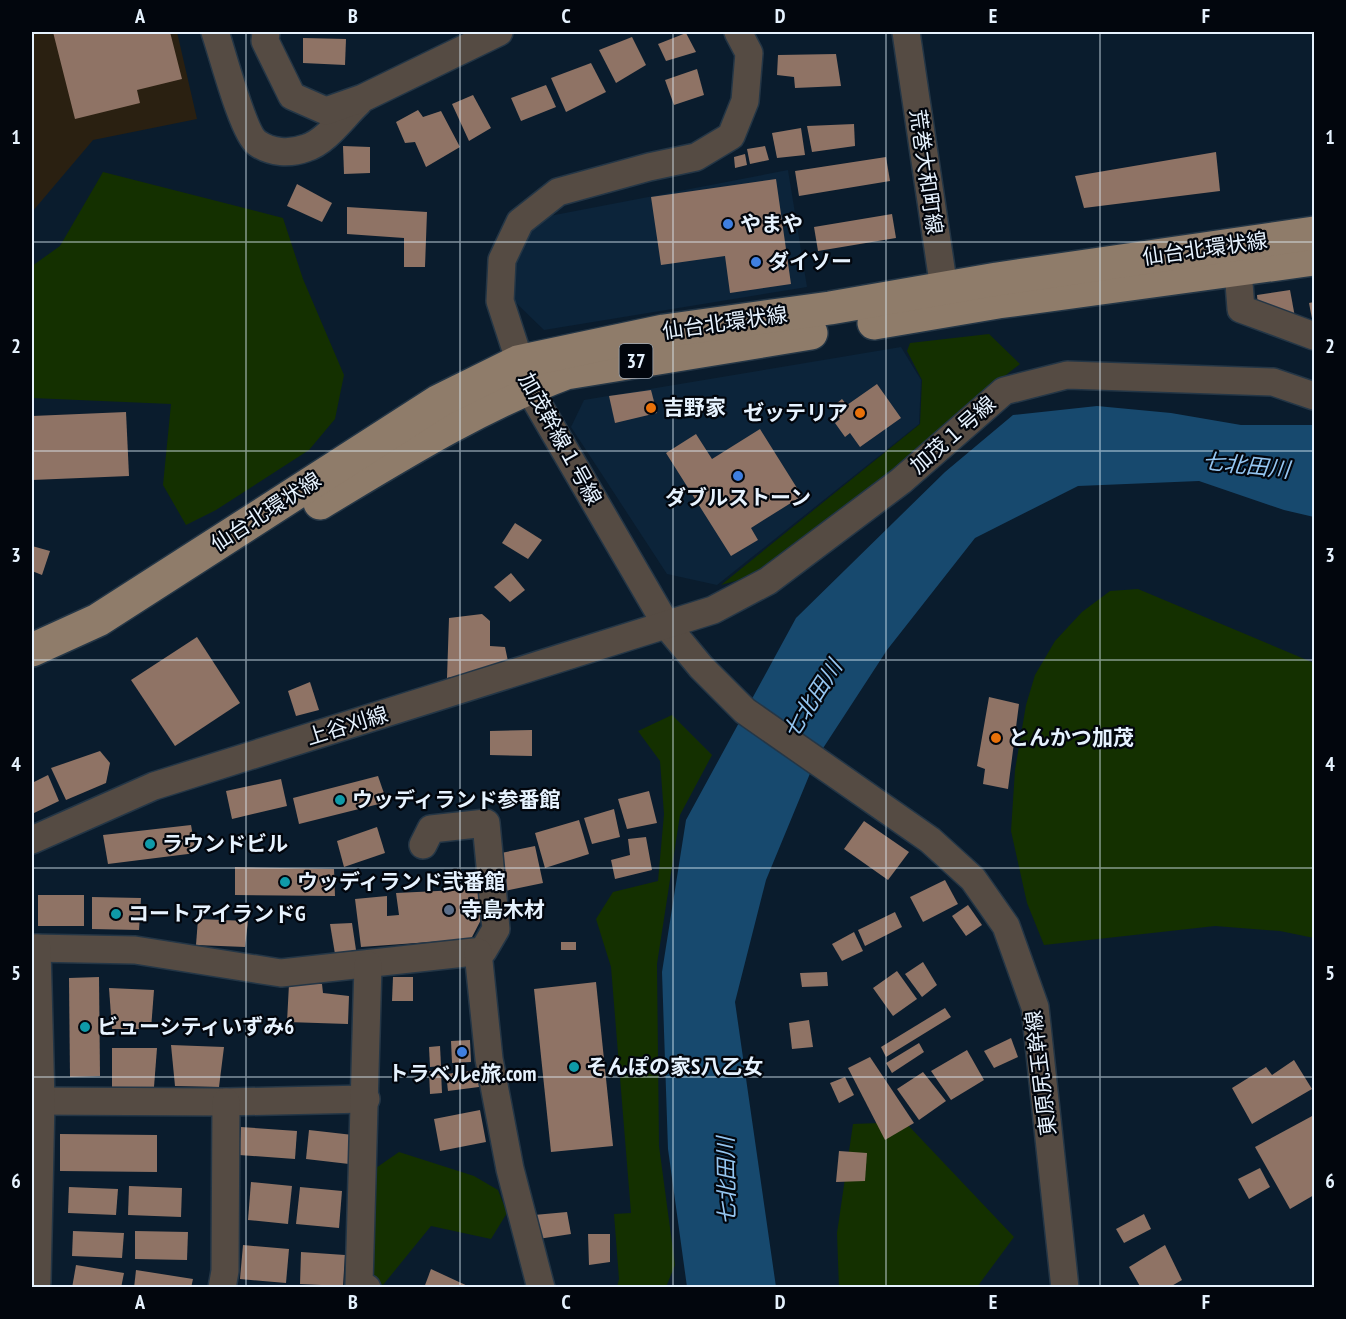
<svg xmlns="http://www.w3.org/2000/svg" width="1346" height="1319" font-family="'PT Sans Narrow','Noto Sans JP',sans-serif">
<rect width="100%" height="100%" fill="#0a1c2d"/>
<!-- built -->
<g fill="#0c243a">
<polygon points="788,170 807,287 544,330 512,299 509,256 539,218"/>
<polygon points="901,347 921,380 919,424 717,585 667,574 571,427 584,400"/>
</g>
<!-- education -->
<polygon fill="#2a2011" points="32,32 177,32 197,119 93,140 32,212"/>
<!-- green -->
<g fill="#143000">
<polygon points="103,172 283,218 303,279 344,375 335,419 309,450 216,510 186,525 163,485 171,404 32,398 32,266 60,246"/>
<polygon points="989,334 1020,364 992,386 899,473 764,573 721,585 920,424 922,380 907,351 910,343"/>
<polygon points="1138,589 1314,663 1314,938 1280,931 1215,926 1044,945 1027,903 1011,831 1015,770 1026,705 1035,675 1055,641 1082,612 1110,591"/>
<polygon points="672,715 712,755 680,815 657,964 659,1146 675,1265 666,1287 617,1287 619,1279 614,1214 631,1213 611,967 596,919 613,892 658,881 664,814 660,761 638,731"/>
<polygon points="905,1122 1014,1237 977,1287 839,1288 837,1233 853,1124"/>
<polygon points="399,1152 474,1176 498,1190 507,1213 491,1239 431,1226 383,1285 370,1277 376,1168"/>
</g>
<!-- water -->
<polygon fill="#17496e" points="1097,406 1171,413 1241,425 1314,425 1314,517 1284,510 1199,481 1078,486 975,538 887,650 816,759 766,880 735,1002 776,1287 687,1287 668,1149 662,972 686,820 796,618 945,472 1013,415"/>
<!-- building -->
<g fill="#8f7365">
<polygon points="53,32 170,32 182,79 137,90 140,103 75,119"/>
<polygon points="686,33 696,52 666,61 658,44"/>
<polygon points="632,37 646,65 616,83 599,50"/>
<polygon points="303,38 346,39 345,65 303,63"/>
<polygon points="836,54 841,86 795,88 794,77 777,75 778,55"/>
<polygon points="591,63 606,92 566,112 551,78"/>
<polygon points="697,69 704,95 674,105 665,80"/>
<polygon points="546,85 556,107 521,121 511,98"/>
<polygon points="473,95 491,128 469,141 452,104"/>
<polygon points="418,110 423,117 441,111 460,147 426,167 415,142 405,143 396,122"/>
<polygon points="854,124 855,146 812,152 807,126"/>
<polygon points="801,128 805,155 777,158 772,133"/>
<polygon points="343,146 370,147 370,173 344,174"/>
<polygon points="765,146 769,160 750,164 747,149"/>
<polygon points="1216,152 1220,191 1084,208 1075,176"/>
<polygon points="745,154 747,165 735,168 734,157"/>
<polygon points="886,157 890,181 799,196 795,171"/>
<polygon points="776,179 791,284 730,293 725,256 661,265 651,197"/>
<polygon points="297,184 332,203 322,222 287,206"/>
<polygon points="347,207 427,212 425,267 404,267 404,238 347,234"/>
<polygon points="892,214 896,238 818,251 814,227"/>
<polygon points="1290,290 1295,317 1258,307 1257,295"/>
<polygon points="1314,302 1314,324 1313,324 1309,303"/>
<polygon points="877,384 901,418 860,447 850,433 845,437 835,423 840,419 832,407 842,399 847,405"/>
<polygon points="651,390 657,413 615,423 609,396"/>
<polygon points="126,412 129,476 32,480 32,416"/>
<polygon points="760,429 802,496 751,528 758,540 731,556 666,453 696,434 712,459"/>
<polygon points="515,523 542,540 528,559 502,543"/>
<polygon points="32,546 50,551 42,575 32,571"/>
<polygon points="511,573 525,590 510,602 494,587"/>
<polygon points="482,614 490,621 490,646 505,647 509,666 447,678 449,618"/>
<polygon points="197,637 240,703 175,746 131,680"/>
<polygon points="310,682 319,710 296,716 288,691"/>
<polygon points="989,697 1019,704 1008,789 983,784 985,769 977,766"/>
<polygon points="532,730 532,756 490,755 490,731"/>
<polygon points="100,751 110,763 106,783 66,800 51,768"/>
<polygon points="48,775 59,801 32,814 32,783"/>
<polygon points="378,776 387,802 299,824 293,798"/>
<polygon points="281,779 287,806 232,819 226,791"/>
<polygon points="649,791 657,823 627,829 618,799"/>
<polygon points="614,809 620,837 592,844 584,818"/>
<polygon points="579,820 589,854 545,868 535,833"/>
<polygon points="864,821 909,852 888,880 844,849"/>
<polygon points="191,825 196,853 108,864 103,835"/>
<polygon points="377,827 385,853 344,867 337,841"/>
<polygon points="646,837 652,870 615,879 611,860 630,855 628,839"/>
<polygon points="535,846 543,883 505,891 499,865 504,863 501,853"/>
<polygon points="235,867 334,869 335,896 235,895"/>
<polygon points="945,880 958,904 923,922 910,897"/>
<polygon points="479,889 484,914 471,939 361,947 355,899 387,896 387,916 399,915 396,893"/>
<rect x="38" y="895" width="46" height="31"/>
<polygon points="92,897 141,898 139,930 92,929"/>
<polygon points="968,905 982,925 966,936 952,916"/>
<polygon points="895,912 902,927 865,946 858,930"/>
<polygon points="198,919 248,921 245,947 196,945"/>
<polygon points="352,923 356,950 335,954 330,924"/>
<polygon points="854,932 863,951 842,961 832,944"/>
<rect x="561" y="942" width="15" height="8"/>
<polygon points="923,962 937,985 922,997 905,974"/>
<polygon points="897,971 917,999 893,1016 873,988"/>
<polygon points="827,972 828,986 802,987 800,973"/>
<polygon points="99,977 100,1076 70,1077 69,978"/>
<polygon points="393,977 413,977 413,1001 392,1001"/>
<polygon points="596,982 613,1146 551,1152 534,989"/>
<polygon points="289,984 322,984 323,993 349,996 348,1024 287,1022"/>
<polygon points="109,988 154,990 151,1029 112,1029"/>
<polygon points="945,1008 951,1017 886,1057 881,1047"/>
<polygon points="809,1020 813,1047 792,1049 789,1023"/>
<polygon points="1011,1038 1018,1057 994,1068 984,1051"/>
<polygon points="470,1040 471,1062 452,1063 451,1041"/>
<polygon points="919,1043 924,1052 892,1073 886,1063"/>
<polygon points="171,1045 224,1047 219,1087 175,1086"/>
<polygon points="440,1046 441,1066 430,1067 429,1047"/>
<polygon points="112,1048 157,1048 154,1087 112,1087"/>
<polygon points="967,1050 984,1080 951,1100 931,1071"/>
<polygon points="870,1057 914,1123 885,1140 848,1068"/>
<polygon points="1294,1060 1312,1089 1252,1124 1232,1088 1266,1067 1272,1075"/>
<polygon points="477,1070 479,1087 448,1091 446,1074"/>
<polygon points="429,1071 441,1071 442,1093 430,1094"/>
<polygon points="923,1072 946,1101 919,1120 897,1089"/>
<polygon points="845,1077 854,1095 839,1103 830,1083"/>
<polygon points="480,1110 486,1142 440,1151 434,1119"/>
<polygon points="1314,1115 1314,1195 1290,1209 1255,1147"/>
<polygon points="241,1127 297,1131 295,1159 239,1155"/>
<polygon points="309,1130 353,1135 349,1164 306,1159"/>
<polygon points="60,1134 157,1135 157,1172 60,1171"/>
<polygon points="839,1151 867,1153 865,1181 836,1182"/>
<polygon points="1260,1168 1270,1187 1249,1199 1238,1179"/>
<polygon points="251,1182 292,1186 288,1224 248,1220"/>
<polygon points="129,1186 182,1188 181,1217 128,1215"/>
<polygon points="69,1187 118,1189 116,1215 68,1213"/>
<polygon points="300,1187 342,1191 339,1228 296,1224"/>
<polygon points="567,1212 571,1234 538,1239 534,1215"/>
<polygon points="1144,1214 1151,1229 1124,1243 1116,1229"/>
<polygon points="73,1231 124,1233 122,1258 72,1256"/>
<polygon points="135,1231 188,1232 187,1260 135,1259"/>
<polygon points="588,1234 610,1234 610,1262 589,1265"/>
<polygon points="243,1245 289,1249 286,1283 240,1279"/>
<polygon points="1165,1245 1182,1280 1168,1288 1141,1288 1129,1267"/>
<polygon points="301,1252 345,1255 343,1286 300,1284"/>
<polygon points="76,1265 124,1273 121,1288 72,1288"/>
<polygon points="431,1269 472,1288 424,1288"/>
<polygon points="136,1270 193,1279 191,1288 134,1288"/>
</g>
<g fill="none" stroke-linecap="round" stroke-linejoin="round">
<!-- minor casing -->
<g stroke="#243646" stroke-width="30">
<g id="minor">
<path d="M215,32C222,52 243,133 257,143C271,153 290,154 306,148C326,142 343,117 358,103"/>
<polyline points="266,32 265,41 292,96 326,111 363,98 499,32"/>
<polyline points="738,32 749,53 745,101 731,136 696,157 649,167 558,192 520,222 502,260 500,301 528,387 667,626 701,667 745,711 930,840 973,879 1006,926 1035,1007 1065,1288"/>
<polyline points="906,32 947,309"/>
<polyline points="1238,270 1241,309 1314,336"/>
<polyline points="32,840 154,786 713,610 768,581 901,481 1004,391 1067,375 1273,382 1314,396"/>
<polyline points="32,948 135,950 281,973 483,951 496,929 486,823 431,829 423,845"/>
<polyline points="478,952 489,1059 510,1169 541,1288"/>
<polyline points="32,1101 226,1102 366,1099"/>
<polyline points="35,1288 37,1282 41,1101 37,948"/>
<polyline points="222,1288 225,1271 226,1102"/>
<polyline points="367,1288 359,1284 368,965"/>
</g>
</g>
<!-- major casing -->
<g stroke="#243646" stroke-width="36">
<g id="major">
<polyline points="874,323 998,302 1314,259"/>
<path d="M320,503C400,455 478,406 566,373L811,333"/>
<polyline points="32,650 98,620 439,401 518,362 664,331 830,308 997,279 1314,233"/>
</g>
</g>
<!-- minor -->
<use href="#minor" stroke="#554b43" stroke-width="27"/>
<!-- major -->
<use href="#major" stroke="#8f7c6a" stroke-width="33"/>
</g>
<!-- grid -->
<path fill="none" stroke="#e6f2fe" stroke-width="1.5" stroke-opacity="0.55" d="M246,32V1288M460,32V1288M673,32V1288M886,32V1288M1100,32V1288M32,242H1314M32,451H1314M32,660H1314M32,868H1314M32,1077H1314"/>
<!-- markers -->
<g fill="#3f7fe0" stroke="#02060d" stroke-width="2">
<circle cx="728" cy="224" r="6"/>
<circle cx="756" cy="262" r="6"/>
<circle cx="738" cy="476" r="6"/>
<circle cx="462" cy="1052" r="6"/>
</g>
<g fill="#e8710a" stroke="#02060d" stroke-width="2">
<circle cx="651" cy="408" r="6"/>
<circle cx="860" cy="413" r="6"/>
<circle cx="996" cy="738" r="6"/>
</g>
<g fill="#0f9aa8" stroke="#02060d" stroke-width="2">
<circle cx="340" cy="800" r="6"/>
<circle cx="150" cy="844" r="6"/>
<circle cx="285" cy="882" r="6"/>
<circle cx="116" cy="914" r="6"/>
<circle cx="85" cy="1027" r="6"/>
<circle cx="574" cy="1067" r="6"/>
</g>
<circle fill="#5c6f8a" stroke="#02060d" stroke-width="2" cx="449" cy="910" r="6"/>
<g text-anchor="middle" stroke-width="4.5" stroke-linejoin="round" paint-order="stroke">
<!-- shield labels -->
<rect fill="#02060d" stroke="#a2abb6" stroke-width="1.5" x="619.5" y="344" width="33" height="34" rx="4.5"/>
<g font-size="20" font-weight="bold" fill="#e6f2fe">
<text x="636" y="368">37</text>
</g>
<!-- street labels -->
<g font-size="21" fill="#e6f2fe" stroke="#02060d">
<text transform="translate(926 172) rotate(82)" y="7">荒巻大和町線</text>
<text transform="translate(1205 249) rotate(-8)" y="7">仙台北環状線</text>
<text transform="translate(725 323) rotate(-8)" y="7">仙台北環状線</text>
<text transform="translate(953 435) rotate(-41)" y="7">加茂１号線</text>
<text transform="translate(560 439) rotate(61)" y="7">加茂幹線１号線</text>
<text transform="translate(266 512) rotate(-33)" y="7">仙台北環状線</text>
<text transform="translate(347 726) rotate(-17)" y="7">上谷刈線</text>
<text transform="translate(1041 1073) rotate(-97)" y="7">東原尻玉幹線</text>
</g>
<!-- poi labels -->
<g font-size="21" font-weight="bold" fill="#e6f2fe" stroke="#02060d" text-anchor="start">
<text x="740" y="231">やまや</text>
<text x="768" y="269">ダイソー</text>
<text x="663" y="415">吉野家</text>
<text x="848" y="420" text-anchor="end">ゼッテリア</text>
<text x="738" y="505" text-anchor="middle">ダブルストーン</text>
<text x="1008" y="745">とんかつ加茂</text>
<text x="352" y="807">ウッディランド参番館</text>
<text x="162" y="851">ラウンドビル</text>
<text x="297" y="889">ウッディランド弐番館</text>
<text x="461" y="917">寺島木材</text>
<text x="128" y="921">コートアイランドG</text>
<text x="97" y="1034">ビューシティいずみ6</text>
<text x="586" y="1074">そんぽの家S八乙女</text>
<text x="462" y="1081" text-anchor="middle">トラベルe旅.com</text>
</g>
<!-- water labels -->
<g font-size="22" font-style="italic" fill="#95c6f1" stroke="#02060d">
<text transform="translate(1246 465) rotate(6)" y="8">七北田川</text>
<text transform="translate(812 699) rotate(-57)" y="8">七北田川</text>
<text transform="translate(726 1181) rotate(-91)" y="8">七北田川</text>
</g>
</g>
<!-- border -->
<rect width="1346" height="1319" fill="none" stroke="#02060d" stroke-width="66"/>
<rect x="33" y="33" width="1280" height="1253" fill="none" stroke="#e6f2fe" stroke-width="2"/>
<g font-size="20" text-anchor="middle" font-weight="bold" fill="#e6f2fe">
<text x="140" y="23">A</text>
<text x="353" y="23">B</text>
<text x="566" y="23">C</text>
<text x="780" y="23">D</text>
<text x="993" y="23">E</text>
<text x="1206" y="23">F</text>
<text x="16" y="144">1</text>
<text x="1330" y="144">1</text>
<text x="16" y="353">2</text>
<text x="1330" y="353">2</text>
<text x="16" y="562">3</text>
<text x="1330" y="562">3</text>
<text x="16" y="771">4</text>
<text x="1330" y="771">4</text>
<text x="16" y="980">5</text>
<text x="1330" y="980">5</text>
<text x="16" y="1188">6</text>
<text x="1330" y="1188">6</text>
<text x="140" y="1309">A</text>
<text x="353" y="1309">B</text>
<text x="566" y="1309">C</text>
<text x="780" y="1309">D</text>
<text x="993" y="1309">E</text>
<text x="1206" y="1309">F</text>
</g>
</svg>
